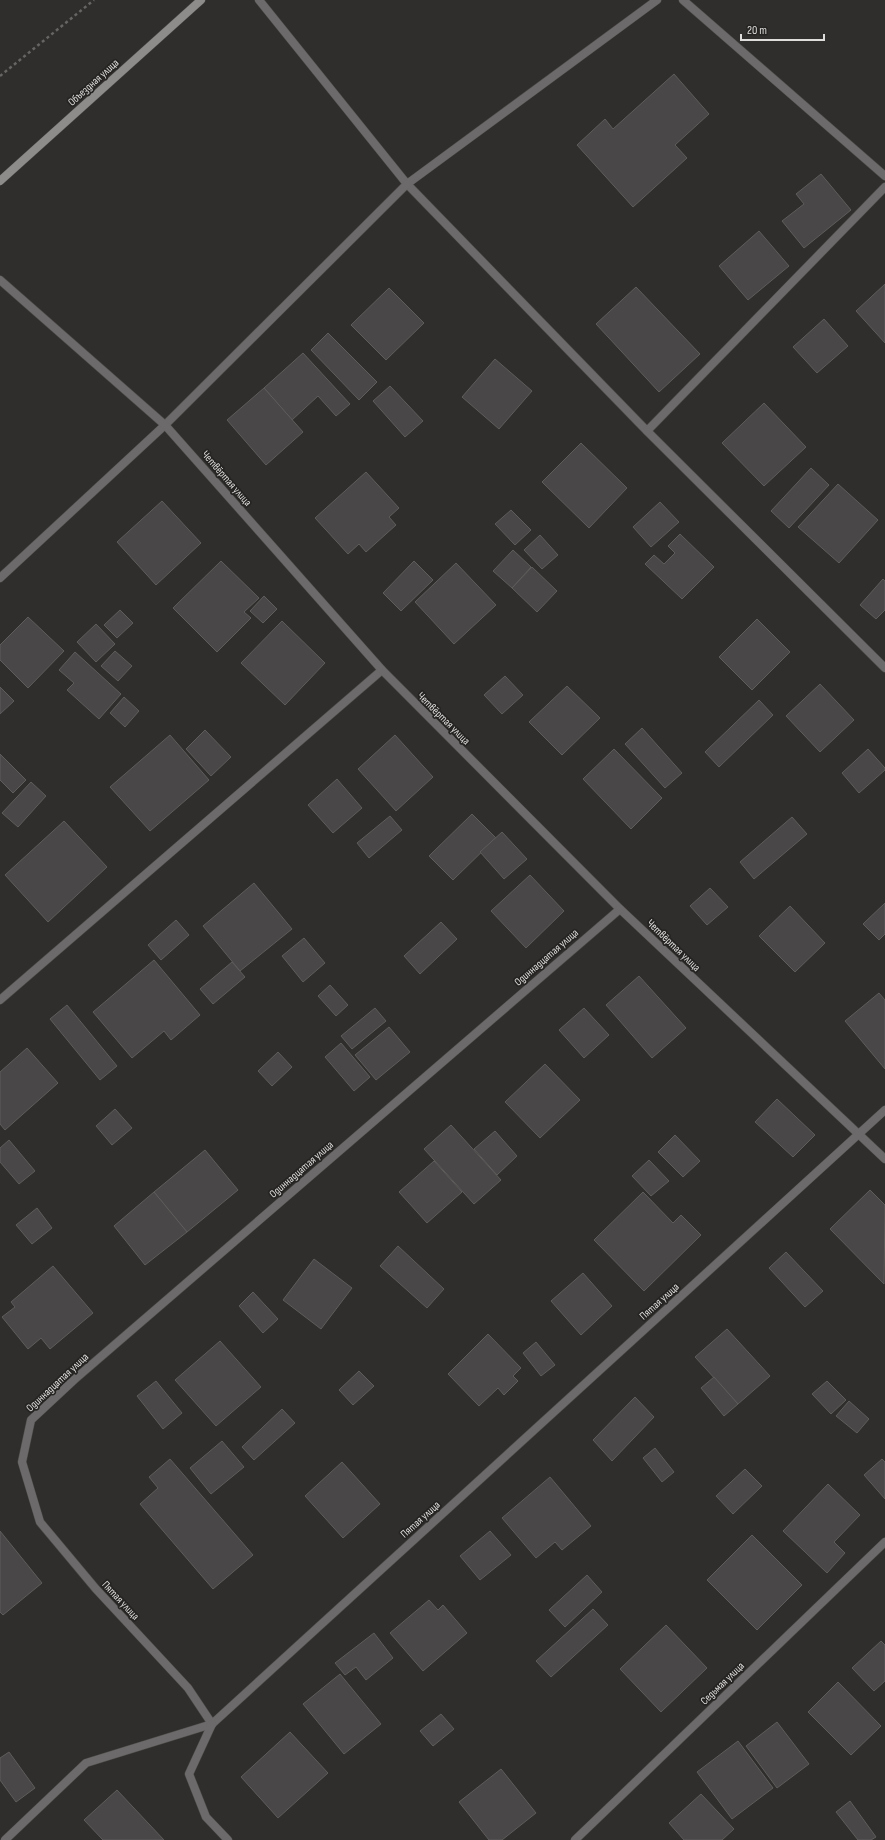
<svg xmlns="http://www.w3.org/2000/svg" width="885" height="1840" font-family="'Sofia Sans Condensed',sans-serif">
<rect width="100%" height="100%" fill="#302e2c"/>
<!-- building -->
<g fill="#4a4748" stroke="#5f5c5c">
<polygon points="674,74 709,114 675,145 687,158 633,207 577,145 605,119 613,129"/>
<polygon points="821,174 851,210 804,248 782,221 804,204 796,194"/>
<polygon points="759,231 789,266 748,300 719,266"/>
<polygon points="885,284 885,343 856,311"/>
<polygon points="636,287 700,354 659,392 596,324"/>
<polygon points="389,288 424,323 386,360 351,325"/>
<polygon points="824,319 848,346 817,373 793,347"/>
<polygon points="328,333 377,382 359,400 311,350"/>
<polygon points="303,353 350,404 336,416 318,396 292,420 264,388"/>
<polygon points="495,359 532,391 499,429 462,397"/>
<polygon points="390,386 423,421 405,437 373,401"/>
<polygon points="264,388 303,432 266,465 227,420"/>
<polygon points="764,403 806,447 764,486 722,443"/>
<polygon points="581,443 627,488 589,528 542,482"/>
<polygon points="811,468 829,485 789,528 771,511"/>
<polygon points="366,472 399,508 389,517 396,525 366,552 359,544 348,554 315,518"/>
<polygon points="838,484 878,520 839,563 798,527"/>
<polygon points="162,501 201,543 156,585 117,542"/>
<polygon points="660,502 679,522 651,547 633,527"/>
<polygon points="511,510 531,530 515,545 495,524"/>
<polygon points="680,534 714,567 682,599 645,564 654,555 664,564 675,553 668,546"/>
<polygon points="540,535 558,555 542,569 524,550"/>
<polygon points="513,550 531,567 512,588 493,571"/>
<polygon points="221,561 259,598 244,612 251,618 217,652 173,608"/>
<polygon points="414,561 433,580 401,611 383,593"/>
<polygon points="456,563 496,605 454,644 415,602"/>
<polygon points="532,567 557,591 537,612 512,588"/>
<polygon points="883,579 885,581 885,610 876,619 860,605"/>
<polygon points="264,596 277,609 263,623 250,611"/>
<polygon points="120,610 133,623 117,638 104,625"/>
<polygon points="28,617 64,651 28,688 0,660 0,645"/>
<polygon points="757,619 790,652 752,690 719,657"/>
<polygon points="282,621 325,663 285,705 241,663"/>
<polygon points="96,624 115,644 96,662 77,642"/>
<polygon points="115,651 132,666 118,681 101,666"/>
<polygon points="75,652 121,694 99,719 67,690 74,683 59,670"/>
<polygon points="505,676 523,695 502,714 484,695"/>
<polygon points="820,684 854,720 820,752 786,716"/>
<polygon points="567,686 600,718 562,755 529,722"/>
<polygon points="0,687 14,701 0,714"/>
<polygon points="124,697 139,711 125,727 110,713"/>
<polygon points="759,700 773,715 719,767 705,752"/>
<polygon points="642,728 682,773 665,788 625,744"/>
<polygon points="205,730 231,757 211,776 186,749"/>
<polygon points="170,735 209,780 150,831 110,787"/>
<polygon points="395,735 433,777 396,811 358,769"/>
<polygon points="614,749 662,798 631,829 583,779"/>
<polygon points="868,749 885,768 885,770 859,793 842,773"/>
<polygon points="0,754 26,780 13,793 0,780"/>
<polygon points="337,779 362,808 333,833 308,805"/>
<polygon points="31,782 46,796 18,827 2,813"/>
<polygon points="472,814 496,838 453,880 429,856"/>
<polygon points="390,816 402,830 369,858 357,843"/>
<polygon points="792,817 807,834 754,879 740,862"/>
<polygon points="64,821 107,867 48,922 5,875"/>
<polygon points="502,832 527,859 504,879 480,852"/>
<polygon points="530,875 564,911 526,948 491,911"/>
<polygon points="254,883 292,929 240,971 203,926"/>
<polygon points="710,888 728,907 707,925 690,906"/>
<polygon points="885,903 885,934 879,940 863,924"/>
<polygon points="790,906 825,943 795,972 759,936"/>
<polygon points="176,920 189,935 161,960 148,945"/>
<polygon points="441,922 457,939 420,974 404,956"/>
<polygon points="304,938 325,963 303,982 282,956"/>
<polygon points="154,960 200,1015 171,1040 164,1031 132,1058 93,1012"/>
<polygon points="232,962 245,977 213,1004 200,989"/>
<polygon points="639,976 686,1028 652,1058 606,1005"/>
<polygon points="330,985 348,1005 336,1016 318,996"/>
<polygon points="879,993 885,1000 885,1069 845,1021"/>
<polygon points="67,1005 117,1066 100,1080 50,1019"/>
<polygon points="375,1008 386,1021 352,1049 341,1036"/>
<polygon points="584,1008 609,1035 584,1058 559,1030"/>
<polygon points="389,1027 410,1052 376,1080 355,1055"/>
<polygon points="341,1043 370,1077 354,1091 325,1057"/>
<polygon points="27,1048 58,1083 5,1130 0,1124 0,1072"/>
<polygon points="278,1052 292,1067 272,1086 258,1071"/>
<polygon points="545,1064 580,1100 540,1138 505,1102"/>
<polygon points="777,1099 815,1135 793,1157 755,1122"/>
<polygon points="115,1109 132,1128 112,1145 96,1126"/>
<polygon points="451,1125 501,1180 474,1204 424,1149"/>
<polygon points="495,1131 517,1156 497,1175 474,1149"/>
<polygon points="675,1135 700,1161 683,1177 658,1152"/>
<polygon points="9,1140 35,1171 19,1184 0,1162 0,1148"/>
<polygon points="205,1150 238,1190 187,1232 154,1192"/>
<polygon points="649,1160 669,1181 651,1196 632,1176"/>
<polygon points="434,1161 462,1192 427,1223 399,1192"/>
<polygon points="870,1190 885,1205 884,1284 830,1229"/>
<polygon points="154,1192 187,1232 145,1265 114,1226"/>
<polygon points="643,1192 673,1223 681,1215 701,1235 644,1291 594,1240"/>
<polygon points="37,1208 52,1228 32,1244 16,1225"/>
<polygon points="398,1246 444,1289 427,1308 380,1266"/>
<polygon points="786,1252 823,1291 805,1307 769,1268"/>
<polygon points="314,1259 352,1288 321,1329 283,1300"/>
<polygon points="53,1266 93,1313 50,1349 41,1338 28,1349 2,1317 15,1307 11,1302"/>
<polygon points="583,1273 612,1306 581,1335 551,1301"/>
<polygon points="253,1292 278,1319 263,1333 239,1306"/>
<polygon points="727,1329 770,1376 738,1404 695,1357"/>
<polygon points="488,1334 521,1368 513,1376 518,1381 504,1395 498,1388 479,1406 448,1374"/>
<polygon points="220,1341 261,1387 216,1426 175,1380"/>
<polygon points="536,1342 555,1365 541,1376 523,1353"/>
<polygon points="359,1371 374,1386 353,1405 339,1390"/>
<polygon points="714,1377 738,1404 724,1416 701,1388"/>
<polygon points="156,1381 182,1413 163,1429 137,1396"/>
<polygon points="827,1381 846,1400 831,1414 812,1394"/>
<polygon points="635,1397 654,1417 612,1461 593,1440"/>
<polygon points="849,1401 869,1419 857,1433 836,1416"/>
<polygon points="282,1409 295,1423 254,1460 242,1447"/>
<polygon points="222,1441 244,1467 211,1494 190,1468"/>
<polygon points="655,1448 674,1472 662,1482 643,1458"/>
<polygon points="170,1459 253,1555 213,1589 140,1504 158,1488 149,1477"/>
<polygon points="882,1459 885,1462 885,1499 864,1475"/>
<polygon points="342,1462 380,1504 343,1538 305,1496"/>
<polygon points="745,1469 762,1486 733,1514 716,1496"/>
<polygon points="550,1477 591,1526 562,1550 555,1542 536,1558 502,1518"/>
<polygon points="828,1484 860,1515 834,1542 845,1553 827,1573 783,1531"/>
<polygon points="0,1531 42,1583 3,1615 0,1612"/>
<polygon points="490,1531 511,1555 480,1580 460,1556"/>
<polygon points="752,1535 802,1585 757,1630 707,1580"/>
<polygon points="587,1575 602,1592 565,1627 549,1610"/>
<polygon points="429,1600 438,1610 443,1605 467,1633 423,1671 390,1633"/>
<polygon points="593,1609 608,1625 551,1677 536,1661"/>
<polygon points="666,1625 707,1668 661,1712 620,1669"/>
<polygon points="374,1633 393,1658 366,1680 356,1667 345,1675 335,1663"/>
<polygon points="881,1641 885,1645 885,1681 874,1691 852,1668"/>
<polygon points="340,1674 381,1724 344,1754 303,1704"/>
<polygon points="838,1682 881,1726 851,1755 808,1712"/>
<polygon points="441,1714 454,1729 433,1746 420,1731"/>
<polygon points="777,1722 809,1764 777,1788 746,1746"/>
<polygon points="290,1732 328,1773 278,1818 241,1777"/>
<polygon points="738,1741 773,1788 732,1819 697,1772"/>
<polygon points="9,1752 35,1788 16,1802 0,1780 0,1758"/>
<polygon points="501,1769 536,1813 502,1840 489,1840 459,1802"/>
<polygon points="117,1790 164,1840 103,1840 84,1820"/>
<polygon points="701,1794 734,1829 722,1840 684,1840 669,1823"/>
<polygon points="850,1801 876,1837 871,1840 858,1840 836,1812"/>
</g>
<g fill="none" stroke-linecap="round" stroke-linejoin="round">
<!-- lane casing -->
<g stroke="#4c4a48" stroke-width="9">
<g id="lane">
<polyline points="259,0 407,184 647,431 885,668"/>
<polyline points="683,0 885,176"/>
<polyline points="647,431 885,187"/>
<polyline points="0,578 165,425 407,184 657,0"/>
<polyline points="0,1000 382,670"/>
<polyline points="5,1840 86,1763 212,1724"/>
</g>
</g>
<!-- street casing -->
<g stroke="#4c4a48" stroke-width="9">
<g id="street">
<polyline points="0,280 165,425 382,670 620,909 885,1159"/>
<polyline points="620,909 75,1379 31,1420 22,1462 40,1522 96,1589 188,1688 212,1724 885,1110"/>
<polyline points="212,1724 189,1774 206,1817 228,1840"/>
<polyline points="575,1840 885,1542"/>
</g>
</g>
<!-- secondary casing -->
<g stroke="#4c4a48" stroke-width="9">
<polyline id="secondary" points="0,181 201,0"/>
</g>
<!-- path -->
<polyline stroke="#666563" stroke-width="2.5" stroke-dasharray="3 3" stroke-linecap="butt" points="0,76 94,0"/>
<!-- lane -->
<use href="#lane" stroke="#6c6a6a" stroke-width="8"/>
<!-- street -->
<use href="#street" stroke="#6c6a6a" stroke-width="8"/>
<!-- secondary -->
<use href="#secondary" stroke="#8e8c8b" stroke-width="8"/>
</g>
<g text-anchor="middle" stroke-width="3.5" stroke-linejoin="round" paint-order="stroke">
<!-- street labels -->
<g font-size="11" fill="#dedddc" stroke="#262422">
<text transform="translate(93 82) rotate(-42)" y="4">Объездная улица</text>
<text transform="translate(227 478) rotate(49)" y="4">Четвёртая улица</text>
<text transform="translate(444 718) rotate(45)" y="4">Четвёртая улица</text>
<text transform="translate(674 945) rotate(44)" y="4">Четвёртая улица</text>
<text transform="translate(546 957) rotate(-41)" y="4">Одиннадцатая улица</text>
<text transform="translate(301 1169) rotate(-41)" y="4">Одиннадцатая улица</text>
<text transform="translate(659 1301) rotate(-42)" y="4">Пятая улица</text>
<text transform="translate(57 1382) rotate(-43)" y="4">Одиннадцатая улица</text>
<text transform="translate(420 1519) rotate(-42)" y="4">Пятая улица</text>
<text transform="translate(121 1600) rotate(47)" y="4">Пятая улица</text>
<text transform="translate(722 1683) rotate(-44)" y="4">Седьмая улица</text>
</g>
</g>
<!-- scale -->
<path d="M741 34v6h83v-6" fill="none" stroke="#dedddc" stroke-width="2"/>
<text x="747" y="34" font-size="12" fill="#dedddc" stroke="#262422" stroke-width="3" paint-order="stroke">20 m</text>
</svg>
